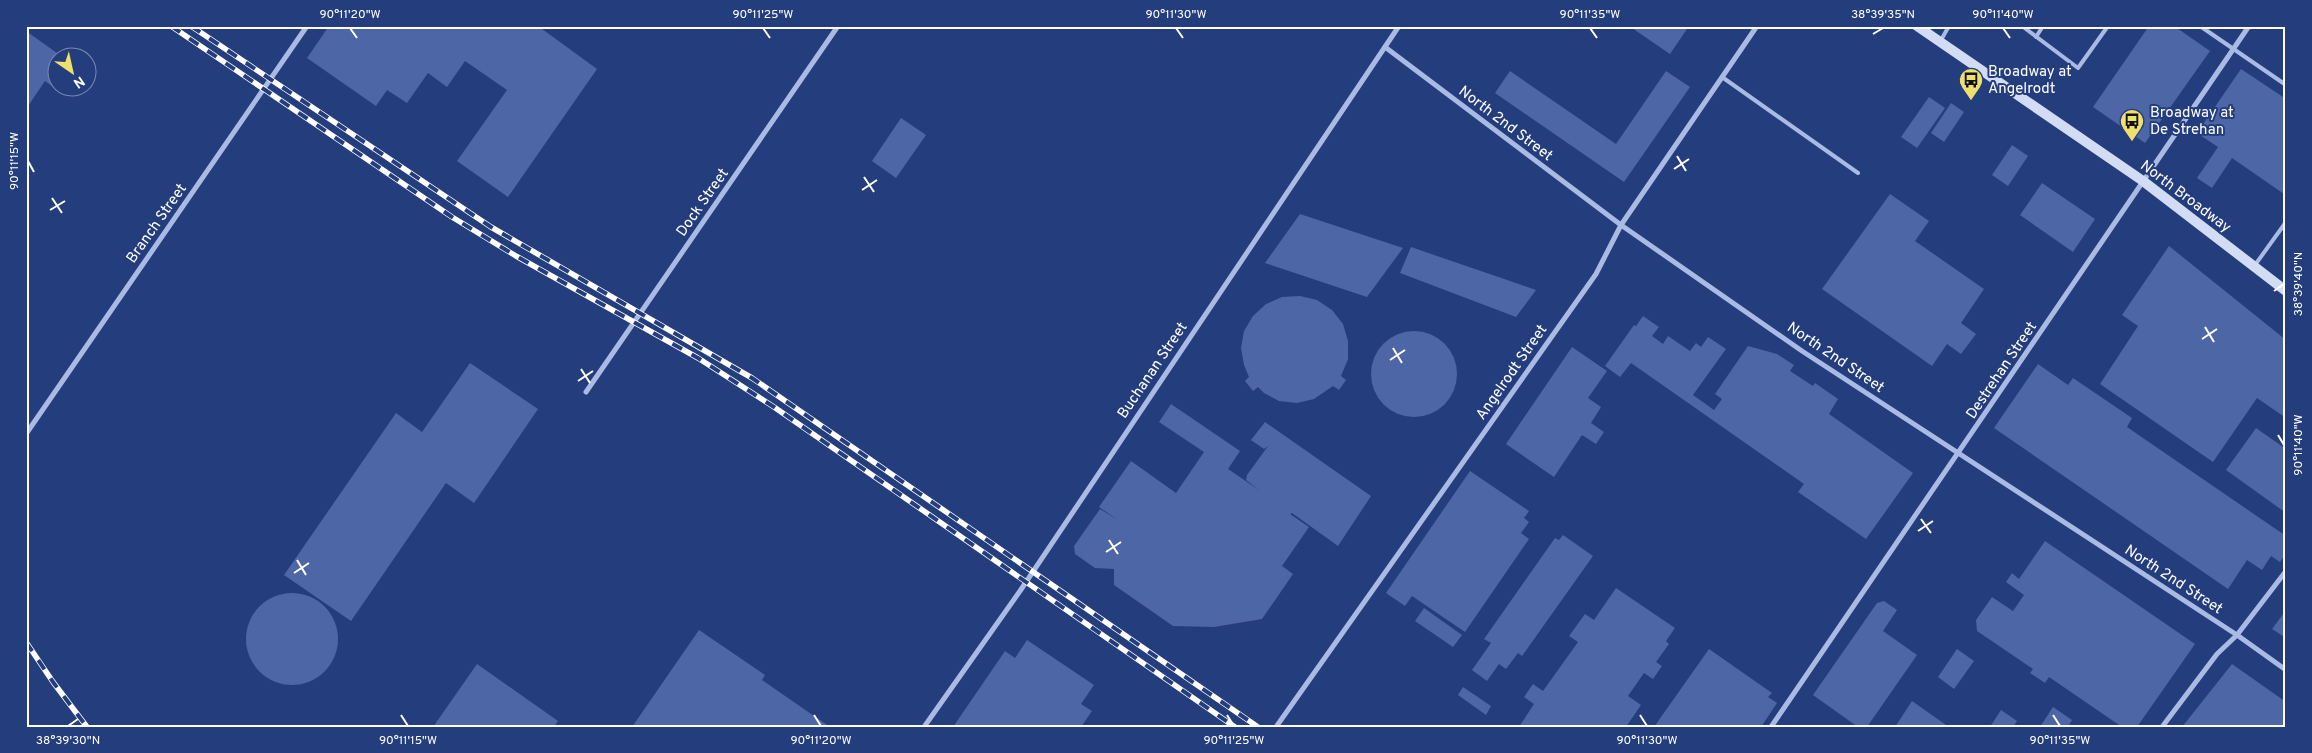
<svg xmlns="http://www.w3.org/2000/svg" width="2312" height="753" font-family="Overpass,sans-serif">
<rect width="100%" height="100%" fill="#243d7d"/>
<!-- building -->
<g fill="#4d66a6">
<polygon points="329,26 538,26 597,69 508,197 457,161 507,90 465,61 447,87 428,73 407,103 387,90 376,106 307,58"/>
<polygon points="1629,26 1689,26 1670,54"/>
<polygon points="2149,26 2174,26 2210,51 2145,143 2093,107"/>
<polygon points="26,31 64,58 58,58 58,88 61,88 59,91 45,81 28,106 26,105"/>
<polygon points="2241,69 2286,99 2284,194 2232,158 2212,188 2197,178 2218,147 2197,133"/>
<polygon points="1510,71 1616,144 1666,71 1690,87 1624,182 1495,93"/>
<polygon points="1929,97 1945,108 1917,148 1901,137"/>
<polygon points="1951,103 1964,112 1944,142 1931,133"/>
<polygon points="901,118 926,135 896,178 872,161"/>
<polygon points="2012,145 2028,156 2008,186 1992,175"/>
<polygon points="2042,183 2095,219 2073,252 2020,215"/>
<polygon points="1890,194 1929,221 1915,241 1984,289 1961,323 1976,334 1961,354 1947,344 1932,366 1822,289"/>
<polygon points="1300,214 1403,248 1367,297 1265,263"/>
<polygon points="2169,246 2286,340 2286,418 2257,398 2213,462 2100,384 2138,326 2122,315"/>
<polygon points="1411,247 1536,290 1516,317 1400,273"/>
<polygon points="1300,296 1317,300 1332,310 1343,324 1348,341 1348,359 1341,376 1346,380 1339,390 1333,386 1314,399 1297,403 1279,401 1264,393 1258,387 1253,391 1245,381 1249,377 1244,365 1241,348 1244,331 1253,316 1266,304 1282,297"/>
<polygon points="1643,316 1659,327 1652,336 1663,344 1668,336 1690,351 1696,343 1701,347 1708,337 1726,349 1693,395 1714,410 1722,399 1715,394 1748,346 1777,354 1794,365 1790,371 1813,386 1815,383 1838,399 1829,414 1913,473 1866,539 1798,492 1804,484 1631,363 1620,377 1605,366 1634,325 1636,326"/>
<circle cx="1414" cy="374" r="43"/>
<polygon points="1572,347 1607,371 1588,398 1601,407 1591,423 1604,432 1596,444 1582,435 1554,477 1506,444"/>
<polygon points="470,363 538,409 474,503 446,483 351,621 284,575 396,413 422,432"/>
<polygon points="2038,364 2068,385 2073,378 2132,418 2127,427 2286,536 2286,553 2280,562 2271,556 2262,570 2247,560 2228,589 1994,428"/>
<polygon points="1171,404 1240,451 1228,469 1259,490 1246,480 1247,475 1268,446 1264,449 1251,440 1265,422 1371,496 1338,546 1292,513 1290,514 1309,527 1282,566 1293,574 1262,619 1214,627 1173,626 1114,585 1114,569 1095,568 1075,554 1074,546 1100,509 1118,520 1099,507 1131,461 1176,493 1204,452 1159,422"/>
<polygon points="2256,428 2286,449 2286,513 2226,470"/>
<polygon points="1470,471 1529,511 1524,518 1529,522 1521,533 1529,539 1465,632 1412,596 1405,606 1386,593"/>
<polygon points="1563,535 1593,556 1522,656 1518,653 1506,669 1499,664 1487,681 1472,670 1491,643 1484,639 1555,538 1559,540"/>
<polygon points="2045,541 2195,644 2137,727 2122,727 2049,677 2045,683 2030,673 2033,669 1977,631 1976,620 1992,597 2013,611 2024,595 2006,582 2012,573 2019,579"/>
<polygon points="1616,588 1675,628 1666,641 1669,644 1656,662 1662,666 1653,679 1644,673 1628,696 1641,705 1626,727 1519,727 1534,704 1524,697 1533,684 1543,691 1578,642 1569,636 1585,614 1594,620"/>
<circle cx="292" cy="639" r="46"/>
<polygon points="1884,601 1897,610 1883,631 1917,655 1867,727 1858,727 1813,695 1877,603"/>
<polygon points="1424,608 1462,635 1453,647 1415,621"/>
<polygon points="2286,610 2286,638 2272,629"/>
<polygon points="699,630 765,675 762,680 830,727 632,727"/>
<polygon points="1027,640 1094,685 1081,704 1092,711 1081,727 953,727 1005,651 1015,658"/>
<polygon points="1709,649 1772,693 1768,697 1777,703 1761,727 1654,727"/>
<polygon points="1957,649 1974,661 1954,689 1938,677"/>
<polygon points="477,664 558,721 554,727 433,727"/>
<polygon points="2232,664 2286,702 2286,727 2182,727"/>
<polygon points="1463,687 1491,706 1486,715 1458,695"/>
<polygon points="1912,701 1949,727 1895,727"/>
<polygon points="2053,707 2072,720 2068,727 2040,727"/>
<polygon points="2001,710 2017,721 2013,727 1990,727"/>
</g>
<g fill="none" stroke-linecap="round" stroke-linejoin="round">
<!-- lane -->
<g stroke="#a9bbe5" stroke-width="4">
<polyline points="2022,26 2078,68 2108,26"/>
<polyline points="2200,26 2286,85"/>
<polyline points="2036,37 2043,26"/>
<polyline points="1941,40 1949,26"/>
<polyline points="1722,77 1858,173"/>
<polyline points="2255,265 2286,222"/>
</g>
<!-- street -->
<g stroke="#a9bbe5" stroke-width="5">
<polyline points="1385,47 1621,225 1802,351 2237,635 2286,670"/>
<polyline points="586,392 838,26"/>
<polyline points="26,434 307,26"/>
<polyline points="924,727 1020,591 1399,26"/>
<polyline points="1276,727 1596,274 1621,225 1757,26"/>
<polyline points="1771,727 2249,26"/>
<polyline points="2162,727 2217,654 2237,635 2286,571"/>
</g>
<!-- secondary -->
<polyline stroke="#d2dcf5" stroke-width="10" points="1917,26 2143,181 2286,291"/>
<!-- rail casing -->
<g stroke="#fff" stroke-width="5.5">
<g id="rail">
<polyline points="171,26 452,217 516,256 698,358 774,407 1235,727"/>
<polyline points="191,26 491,227 752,378 1258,727"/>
<polyline points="26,642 53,682 87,727"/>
</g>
</g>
<!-- rail -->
<use href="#rail" stroke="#243d7d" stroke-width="4" stroke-dasharray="11" stroke-linecap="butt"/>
</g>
<!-- ticks -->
<path fill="none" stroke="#fff" stroke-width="2" d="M350,28L357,38M763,28L770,38M1176,28L1183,38M1590,28L1597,38M2003,28L2010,38M1873,34L1883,28M1677,156L1686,171M28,161L34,172M1674,169L1689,159M864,177L874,192M862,190L877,180M52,198L62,213M50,210L65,201M2274,291L2284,284M2205,327L2214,342M2202,339L2217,329M1393,348L1402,363M1390,360L1405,350M581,369L590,383M578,381L593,371M2278,435L2284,445M1921,519L1931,533M1918,531L1933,521M1109,540L1118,554M1106,552L1121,542M297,560L306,575M294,573L309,563M401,715L408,726M814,715L821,726M1227,715L1234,726M1640,715L1647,726M2053,715L2060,726M68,726L78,719"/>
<!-- icons -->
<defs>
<g id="bus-pin" transform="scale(1.25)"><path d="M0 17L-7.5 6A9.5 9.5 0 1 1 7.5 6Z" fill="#efdf6d" stroke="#243d7d"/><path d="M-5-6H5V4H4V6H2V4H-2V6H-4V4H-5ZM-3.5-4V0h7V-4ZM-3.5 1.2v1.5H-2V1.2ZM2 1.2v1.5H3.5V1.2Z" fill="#111"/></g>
</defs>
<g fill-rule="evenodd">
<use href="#bus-pin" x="1971" y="80"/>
<use href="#bus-pin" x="2132" y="121"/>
</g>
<g text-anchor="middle" stroke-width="4" stroke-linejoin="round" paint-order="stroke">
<!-- poi labels -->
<g font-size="15" fill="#fff" stroke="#243d7d" text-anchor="start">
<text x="1988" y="76">Broadway at<tspan x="1988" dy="17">Angelrodt</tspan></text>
<text x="2150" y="117">Broadway at<tspan x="2150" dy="17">De Strehan</tspan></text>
</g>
<!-- street labels -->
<g font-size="15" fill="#fff" stroke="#243d7d">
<text transform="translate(1506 123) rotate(37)" y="5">North 2nd Street</text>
<text transform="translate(2186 196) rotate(37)" y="5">North Broadway</text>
<text transform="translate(702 202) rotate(-55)" y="5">Dock Street</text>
<text transform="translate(156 223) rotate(-55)" y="5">Branch Street</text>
<text transform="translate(1836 357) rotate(34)" y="5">North 2nd Street</text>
<text transform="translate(1152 370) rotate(-56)" y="5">Buchanan Street</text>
<text transform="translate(2001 370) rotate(-56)" y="5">Destrehan Street</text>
<text transform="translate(1511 372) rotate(-55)" y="5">Angelrodt Street</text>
<text transform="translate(2174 579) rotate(33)" y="5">North 2nd Street</text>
</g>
</g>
<!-- border -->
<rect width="2312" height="753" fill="none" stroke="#243d7d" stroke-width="55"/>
<!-- north arrow -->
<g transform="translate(72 72) rotate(146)"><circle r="24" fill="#243d7d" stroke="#7c8bb1"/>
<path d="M0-4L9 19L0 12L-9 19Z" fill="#efdf6d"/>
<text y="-8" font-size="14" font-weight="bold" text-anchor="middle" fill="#ffffff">N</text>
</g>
<rect x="28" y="28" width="2256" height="698" fill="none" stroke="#fff" stroke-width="2"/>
<g font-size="12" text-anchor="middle" fill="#fff">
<text x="350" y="18">90°11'20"W</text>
<text x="763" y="18">90°11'25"W</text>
<text x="1176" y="18">90°11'30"W</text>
<text x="1590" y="18">90°11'35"W</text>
<text x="1883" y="18">38°39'35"N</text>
<text x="2003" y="18">90°11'40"W</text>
<text transform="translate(14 161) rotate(-90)" y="4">90°11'15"W</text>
<text transform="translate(2298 284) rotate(-90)" y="4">38°39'40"N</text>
<text transform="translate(2298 445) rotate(-90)" y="4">90°11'40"W</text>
<text x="68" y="744">38°39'30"N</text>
<text x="408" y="744">90°11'15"W</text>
<text x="821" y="744">90°11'20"W</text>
<text x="1234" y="744">90°11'25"W</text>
<text x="1647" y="744">90°11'30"W</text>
<text x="2060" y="744">90°11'35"W</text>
</g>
</svg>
